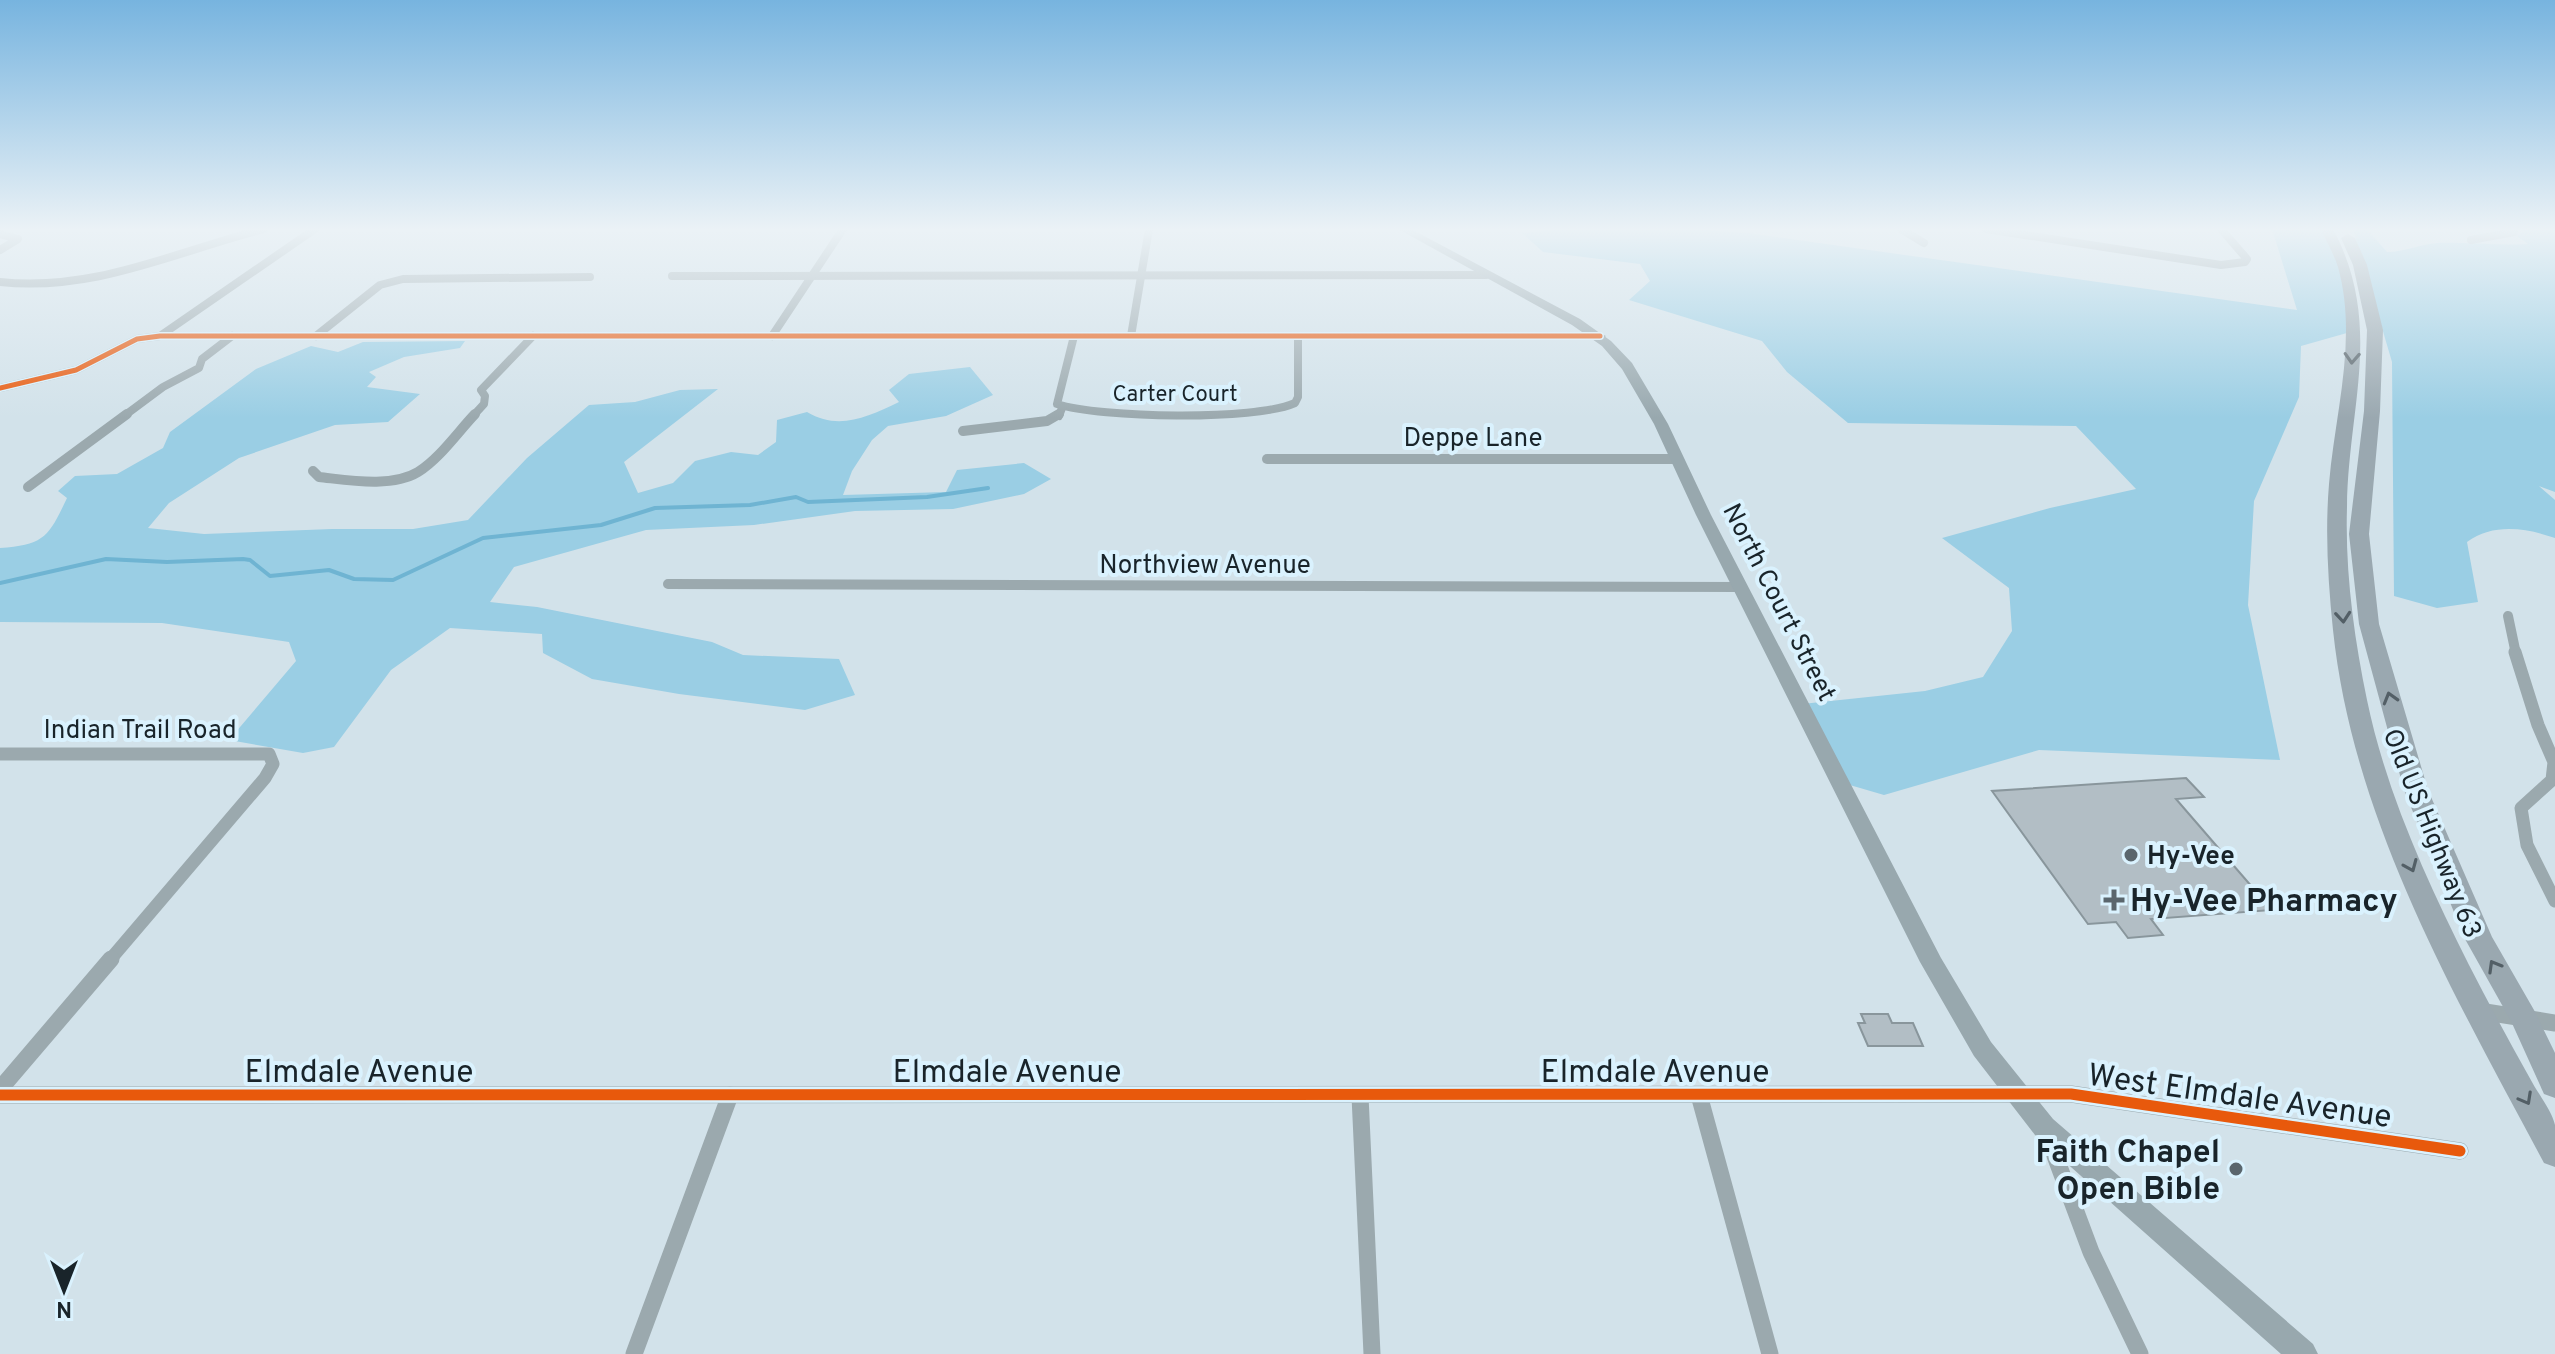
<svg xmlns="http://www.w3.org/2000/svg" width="2555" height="1354" font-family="Overpass,sans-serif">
<rect width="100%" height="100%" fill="#d2e2ea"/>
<!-- green -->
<g fill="#9acee4">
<polygon points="1566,229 1686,229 1748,233 2297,310 2272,229 2327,229 2345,266 2354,331 2301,346 2299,397 2254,501 2248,605 2280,760 2039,750 1884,795 1843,783 1802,704 1925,691 1983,677 2012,631 2009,588 1942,538 2050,508 2136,489 2076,426 1848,423 1787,372 1762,341 1629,300 1650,281 1640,264 1543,252 1522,233"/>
<path d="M2353,229H2367L2387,252C2399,253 2422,244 2437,243C2467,242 2498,246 2528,244L2517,236L2523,232L2521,229H2555V492L2539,486L2555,500V538C2526,528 2493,523 2467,542L2478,602L2437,608L2394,596L2392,362Z"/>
<path d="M465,341L460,348L404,357L369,372L376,377L367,387L420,394L388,422L335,425L239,458L169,503L148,528L204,534L332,529H413L468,520L527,458L589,405L635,402L680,390L718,389L624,462L638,493L673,483L695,461L731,452L758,455L776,442L777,420L807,412C839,431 867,417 899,402L889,390L909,374L970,367L993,395L946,416L888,426L872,440L852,471L843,495L946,492L957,470L1024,463L1051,479L1024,494L953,509L855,511L754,525L646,530L514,567L490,602L537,607L712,642L743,655L839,659L855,695L805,710L679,694L592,679L543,653L542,634L450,628L391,670L334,747L303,753L229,740L296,661L289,642L162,623L0,622V548C45,545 49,536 67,498L58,491L75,476L117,474L163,448L170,432L256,369L311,346L338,352L363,342Z"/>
</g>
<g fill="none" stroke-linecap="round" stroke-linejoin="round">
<!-- stream -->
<polyline stroke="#6fb4d2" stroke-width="4" points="0,583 106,559 167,562 243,559 250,560 270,576 329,570 354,579 393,580 483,538 601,525 655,508 750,505 796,497 808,502 927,497 988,488"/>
</g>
<!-- building -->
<g fill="#b2bec5" stroke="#89969c" stroke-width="2">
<polygon points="2186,778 2204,797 2176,799 2272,910 2151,919 2163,935 2128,938 2116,922 2088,924 1992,791"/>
<polygon points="1861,1014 1888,1014 1892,1023 1913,1023 1923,1046 1868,1046 1858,1023 1865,1023"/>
</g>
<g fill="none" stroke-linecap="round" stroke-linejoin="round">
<!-- minor-far3 -->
<g stroke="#9ba9ae" stroke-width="8">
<polyline points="1901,229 1924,243"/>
<polyline points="1986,229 2221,265 2245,262 2247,259 2221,229"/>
<polyline points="0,234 18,239 0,250"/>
<polyline points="2471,240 2514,232 2512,229"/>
<polyline points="672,276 1486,275"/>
<path d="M0,282C95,292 174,252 264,229"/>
<polyline points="316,336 380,285 403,279 590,277"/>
<polyline points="772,336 843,229"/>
<path d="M1074,336L1057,404C1100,418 1255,421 1295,403L1298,397V336"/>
<polyline points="1131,336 1149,229"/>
<polyline points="0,388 76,370 137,339 160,336 315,229"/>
<polyline points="124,416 163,387 199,368 202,359 232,336"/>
<polyline points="473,416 484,404 485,396 481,390 533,336"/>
<polyline points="1059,416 1062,408"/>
</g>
<!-- minor-far2 -->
<g stroke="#9ba9ae" stroke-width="10">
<polyline points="963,431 1047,421 1059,414"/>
<polyline points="1267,459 1678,459"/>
<path d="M313,471L319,477C348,480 392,488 418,472C440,458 457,433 475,414"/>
<polyline points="28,487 127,414"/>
<polyline points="668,584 1741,587"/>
<polyline points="2508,616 2516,654"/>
</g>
<!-- minor-far1 -->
<g stroke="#9ba9ae" stroke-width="13">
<polyline points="2515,652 2538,725 2554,762 2552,780 2521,808 2527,845 2555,901"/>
<polyline points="0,754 269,754 273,764 265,778 109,961"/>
</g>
<!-- minor -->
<g stroke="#9ba9ae" stroke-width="17">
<polyline points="2479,1011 2555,1023"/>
<polyline points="0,1089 111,959"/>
<polyline points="0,1095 2071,1094 2460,1151"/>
<polyline points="1699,1095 1770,1354"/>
<polyline points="1360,1096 1372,1354"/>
<polyline points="2048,1137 2091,1252 2140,1354"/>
<polyline points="634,1354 730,1095"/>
</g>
<!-- tertiary -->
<polygon fill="#9ba9ae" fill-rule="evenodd" points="1600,333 1606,336 1604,338 160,339 154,336 160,333"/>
<!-- secondary -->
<polygon fill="#98a8ae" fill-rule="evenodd" points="1398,229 1411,229 1580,319 1611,341 1632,363 1668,424 1711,515 1941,958 1991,1042 2053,1119 2313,1344 2318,1354 2281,1354 2035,1135 1974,1056 1920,962 1696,515 1654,424 1622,369 1602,346 1572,325"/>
<!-- trunk -->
<g fill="#9aa8b0" fill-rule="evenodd">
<path d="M2321,229H2333C2384,325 2348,407 2347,507C2345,572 2354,637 2367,700C2386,792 2427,881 2469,965C2489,1004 2510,1043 2532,1082C2539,1095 2552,1111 2555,1125C2555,1137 2555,1154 2555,1167L2544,1163C2455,996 2353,821 2333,630C2328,582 2325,532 2329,484C2335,412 2358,339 2338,267C2334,254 2326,241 2321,229Z"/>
<polygon points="2348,234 2355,238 2367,265 2383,330 2380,411 2369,534 2379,624 2428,790 2492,937 2534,1010 2555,1053 2555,1098 2544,1094 2511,1021 2465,939 2404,790 2359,624 2349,534 2364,411 2367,330 2353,265 2341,238"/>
</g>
<!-- cycleway-far1 casing -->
<g stroke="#daf2fe" stroke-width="8">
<polyline id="cycleway-far1" points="0,388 76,370 137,339 160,336 1600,336"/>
</g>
<!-- cycleway casing -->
<g stroke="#daf2fe" stroke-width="16">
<polyline id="cycleway" points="0,1095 2071,1094 2460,1151"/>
</g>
<!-- cycleway-far1 -->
<use href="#cycleway-far1" stroke="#e8590c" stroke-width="5"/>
<!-- cycleway -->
<use href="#cycleway" stroke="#e8590c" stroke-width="11"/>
</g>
<!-- one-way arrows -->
<defs><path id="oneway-chevron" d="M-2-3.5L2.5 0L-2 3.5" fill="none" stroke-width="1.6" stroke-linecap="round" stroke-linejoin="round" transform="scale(2)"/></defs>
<g stroke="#535f66">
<use href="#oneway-chevron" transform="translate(2352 358) rotate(93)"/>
<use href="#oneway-chevron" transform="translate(2343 617) rotate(85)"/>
<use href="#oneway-chevron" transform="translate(2390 698) rotate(-106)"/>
<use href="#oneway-chevron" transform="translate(2411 866) rotate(67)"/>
<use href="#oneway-chevron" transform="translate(2494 966) rotate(-120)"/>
<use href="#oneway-chevron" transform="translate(2526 1099) rotate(61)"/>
</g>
<!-- sky -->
<linearGradient id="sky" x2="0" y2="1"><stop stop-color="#77b4df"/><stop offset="0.55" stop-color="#ebf2f6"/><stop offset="1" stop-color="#ebf2f6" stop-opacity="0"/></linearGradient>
<rect width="2555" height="418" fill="url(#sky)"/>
<!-- markers -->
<g fill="#5a666d" stroke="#daf2fe" stroke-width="3">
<circle cx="2131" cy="855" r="8"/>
<path d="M2110 888h8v8h8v8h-8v8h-8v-8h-8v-8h8z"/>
<circle cx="2236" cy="1169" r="8"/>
</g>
<g text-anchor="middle" stroke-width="8" stroke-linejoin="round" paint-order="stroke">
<!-- far-street labels -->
<g font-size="22" fill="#19242a" stroke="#daf2fe">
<text x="1175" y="401">Carter Court</text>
</g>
<!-- street labels -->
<g font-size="26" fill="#19242a" stroke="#daf2fe">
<text x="1473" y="446">Deppe Lane</text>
<text x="1205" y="573">Northview Avenue</text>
<text transform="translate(1780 602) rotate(63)" y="9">North Court Street</text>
<text x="140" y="738">Indian Trail Road</text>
<text transform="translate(2433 833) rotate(68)" y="9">Old US Highway 63</text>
</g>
<!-- poi labels -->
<g font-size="26" font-weight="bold" fill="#19242a" stroke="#daf2fe" text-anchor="start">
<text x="2147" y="864">Hy-Vee</text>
</g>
<!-- near-poi labels -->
<g font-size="32" font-weight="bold" fill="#19242a" stroke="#daf2fe" text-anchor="start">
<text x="2130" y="911">Hy-Vee Pharmacy</text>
<text x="2220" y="1162" text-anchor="end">Faith Chapel<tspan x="2220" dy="37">Open Bible</tspan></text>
</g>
<!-- near-street labels -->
<g font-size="32" fill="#19242a" stroke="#daf2fe">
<text x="359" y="1082">Elmdale Avenue</text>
<text x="1007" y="1082">Elmdale Avenue</text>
<text x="1655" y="1082">Elmdale Avenue</text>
<text transform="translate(2240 1095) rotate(8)" y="11">West Elmdale Avenue</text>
</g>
</g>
<!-- north arrow -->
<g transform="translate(64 1290) rotate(180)" stroke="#daf2fe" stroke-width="6" paint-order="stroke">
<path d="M0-6L14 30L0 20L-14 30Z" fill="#19242a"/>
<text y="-12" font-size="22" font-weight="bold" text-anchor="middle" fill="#19242a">N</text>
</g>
</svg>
